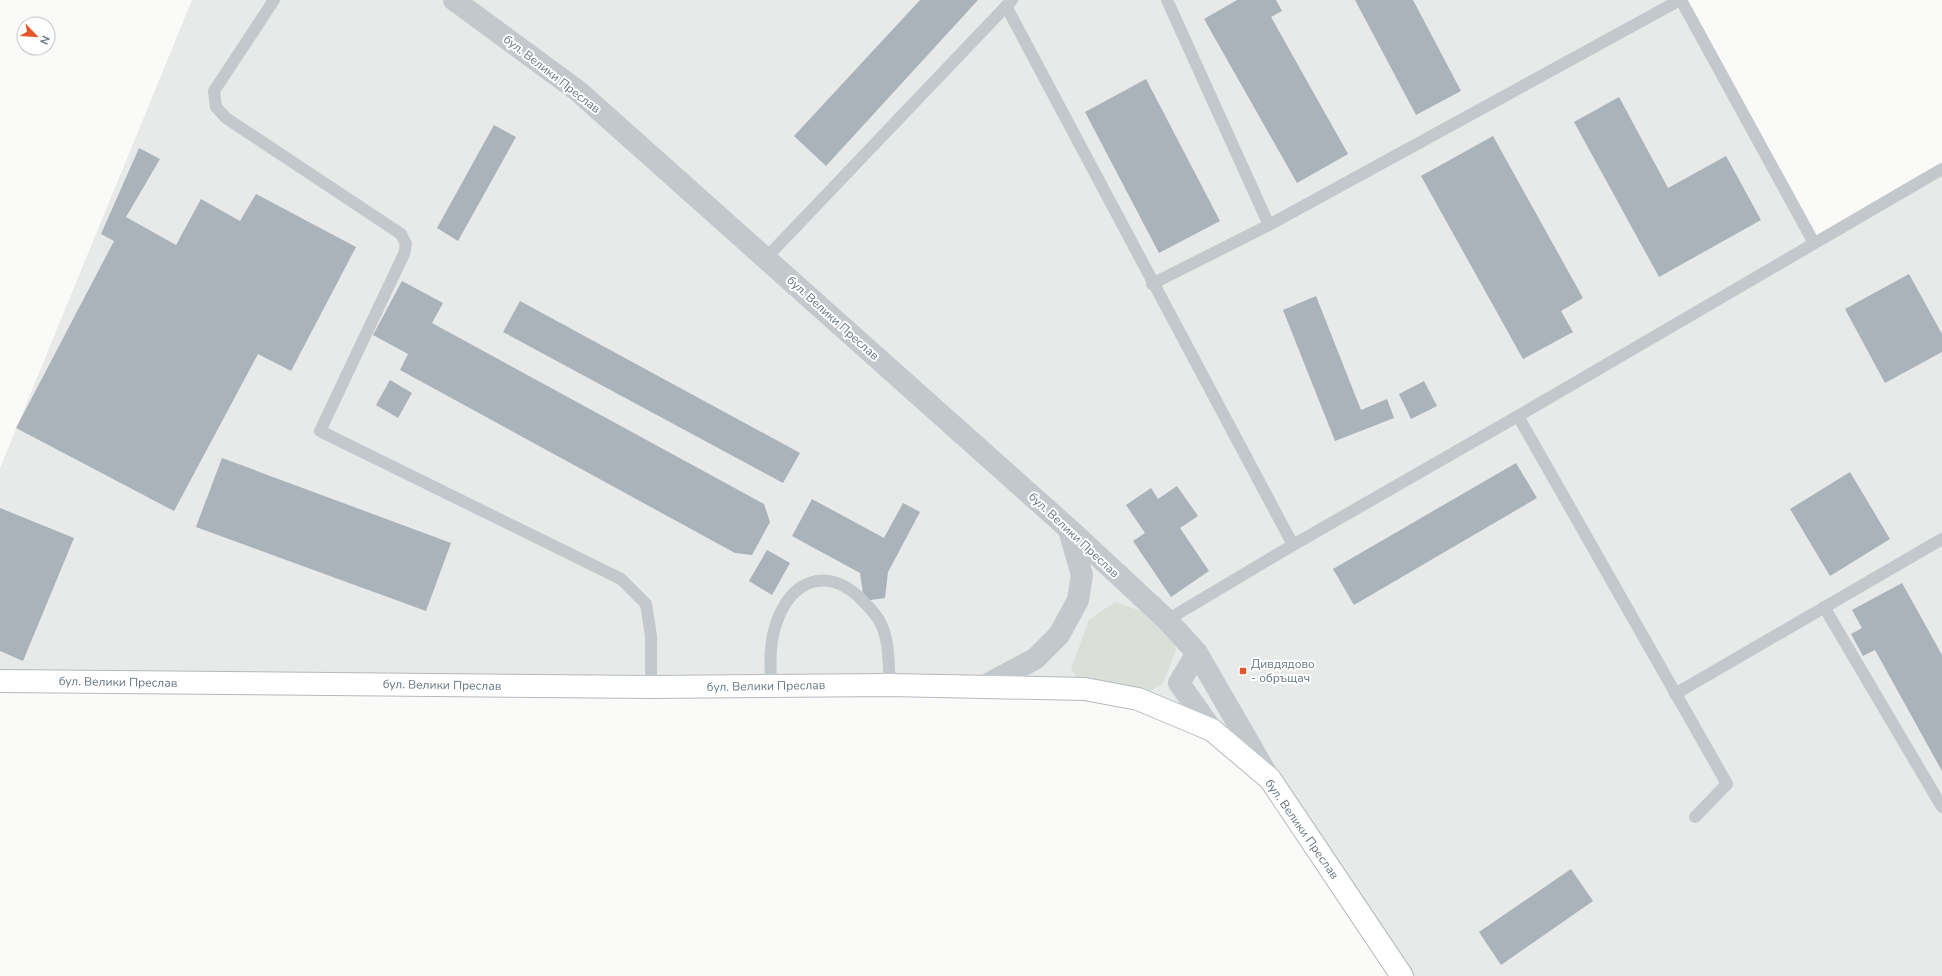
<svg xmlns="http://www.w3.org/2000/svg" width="1942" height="976" font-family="'Nunito Sans',sans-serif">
<rect width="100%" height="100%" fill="#fafaf8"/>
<!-- built -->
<polygon fill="#e8e9e9" points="192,0 1681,0 1814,243 1942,169 1942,976 1402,976 1270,779 1212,730 1138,699 0,681 0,468"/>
<!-- green -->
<polygon fill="#dadfd7" points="1115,602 1167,620 1176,650 1163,683 1138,699 1085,689 1071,669 1089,620"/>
<!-- building -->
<g fill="#aab3b9">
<polygon points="920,0 978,0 826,166 794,136"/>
<polygon points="1237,0 1276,0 1282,11 1271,17 1348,154 1297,183 1204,19"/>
<polygon points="1355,0 1413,0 1461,91 1416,115"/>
<polygon points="1146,79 1220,221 1159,253 1085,112"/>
<polygon points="1619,97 1668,188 1726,156 1761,220 1659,277 1574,122"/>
<polygon points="494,125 516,137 458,241 437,228"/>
<polygon points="1493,136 1583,298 1561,311 1573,332 1523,359 1421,176"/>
<polygon points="139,148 160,159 126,217 176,245 201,199 240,221 256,194 356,247 291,371 258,354 174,511 16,428 114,241 101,234"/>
<polygon points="1909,274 1942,334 1942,352 1885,383 1845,309"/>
<polygon points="402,281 443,303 432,323 764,504 770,522 752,555 735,553 400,370 408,354 373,335"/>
<polygon points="1316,296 1361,410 1387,399 1394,418 1335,441 1283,310"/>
<polygon points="520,301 800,453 783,483 503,332"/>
<polygon points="390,380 412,393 398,418 376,405"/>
<polygon points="1424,381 1437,406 1411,419 1399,394"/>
<polygon points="222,458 451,543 426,611 196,527"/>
<polygon points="1516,463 1537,498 1354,605 1333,569"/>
<polygon points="1850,472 1890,539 1830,576 1790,509"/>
<polygon points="1177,486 1198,516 1180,528 1209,571 1171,597 1133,541 1145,533 1126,505 1151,488 1158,499"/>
<polygon points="812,499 884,538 903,503 920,512 888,572 885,598 864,601 860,573 792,536"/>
<polygon points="0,508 74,538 23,661 0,651"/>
<polygon points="767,550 790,563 772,595 749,581"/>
<polygon points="1902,583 1942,655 1942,771 1875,650 1863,656 1851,634 1862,628 1852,610"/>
<polygon points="1571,869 1593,901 1501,965 1479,932"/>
</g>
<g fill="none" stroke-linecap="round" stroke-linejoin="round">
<!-- secondary casing -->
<g stroke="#b3babf" stroke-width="24">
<polyline id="secondary" points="0,681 651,687 890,685 1085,689 1138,699 1212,730 1270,779 1402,976"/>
</g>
<!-- lane -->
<g stroke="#c3c8cc" stroke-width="12">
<polyline points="274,0 214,91 216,107 226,118 401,234 406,244 404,254 320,431 621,579 646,604 651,636 651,687"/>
<polyline points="1167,0 1269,225"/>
<polyline points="1681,0 1814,243"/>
<polyline points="1006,6 1293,545"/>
<polyline points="766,258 1012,0"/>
<polyline points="1152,284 1269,225 1680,0"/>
<polyline points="1518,416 1727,784 1695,817"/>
<polyline points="1824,607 1942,807"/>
<polyline points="1167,620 1293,545 1518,416 1942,169"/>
<path d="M771,685C770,662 769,639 779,616C797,575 832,569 863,601C869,607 876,614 880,622C890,640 888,664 890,685"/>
<polyline points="1675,694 1942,539"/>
</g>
<!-- street -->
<g stroke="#c3c8cc" stroke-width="22">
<polyline points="454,0 578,91 1069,529 1167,620 1197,653"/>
<polyline points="984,686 1035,659 1059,635 1078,600 1082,575 1069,530"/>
<polyline points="1212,730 1179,683 1197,653 1268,776"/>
</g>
<!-- secondary -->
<use href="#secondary" stroke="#fff" stroke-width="22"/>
</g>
<!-- markers -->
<rect fill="#e4572e" stroke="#fff" stroke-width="1.5" x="1239" y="667" width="8" height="8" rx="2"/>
<g text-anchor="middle" stroke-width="4" stroke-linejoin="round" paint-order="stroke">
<!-- street labels -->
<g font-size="12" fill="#657683" stroke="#fff">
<text transform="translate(552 74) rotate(38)" y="4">бул. Велики Преслав</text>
<text transform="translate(833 318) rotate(42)" y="4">бул. Велики Преслав</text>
<text transform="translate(1074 535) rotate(43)" y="4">бул. Велики Преслав</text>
<text transform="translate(118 682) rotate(1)" y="4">бул. Велики Преслав</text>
<text transform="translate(442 685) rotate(1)" y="4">бул. Велики Преслав</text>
<text transform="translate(766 686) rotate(-1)" y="4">бул. Велики Преслав</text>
<text transform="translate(1302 829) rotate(55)" y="4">бул. Велики Преслав</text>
</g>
<!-- poi labels -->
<g font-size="12" fill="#657683" stroke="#fff" text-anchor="start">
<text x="1251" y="668">Дивдядово<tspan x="1251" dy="14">- обръщач</tspan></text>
</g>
</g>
<!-- north arrow -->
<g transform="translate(36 36) rotate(115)"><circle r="19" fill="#ffffff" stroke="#c1c8cd"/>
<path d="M0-3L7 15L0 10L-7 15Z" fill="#e4572e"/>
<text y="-6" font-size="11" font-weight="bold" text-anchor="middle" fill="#657683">N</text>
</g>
</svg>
